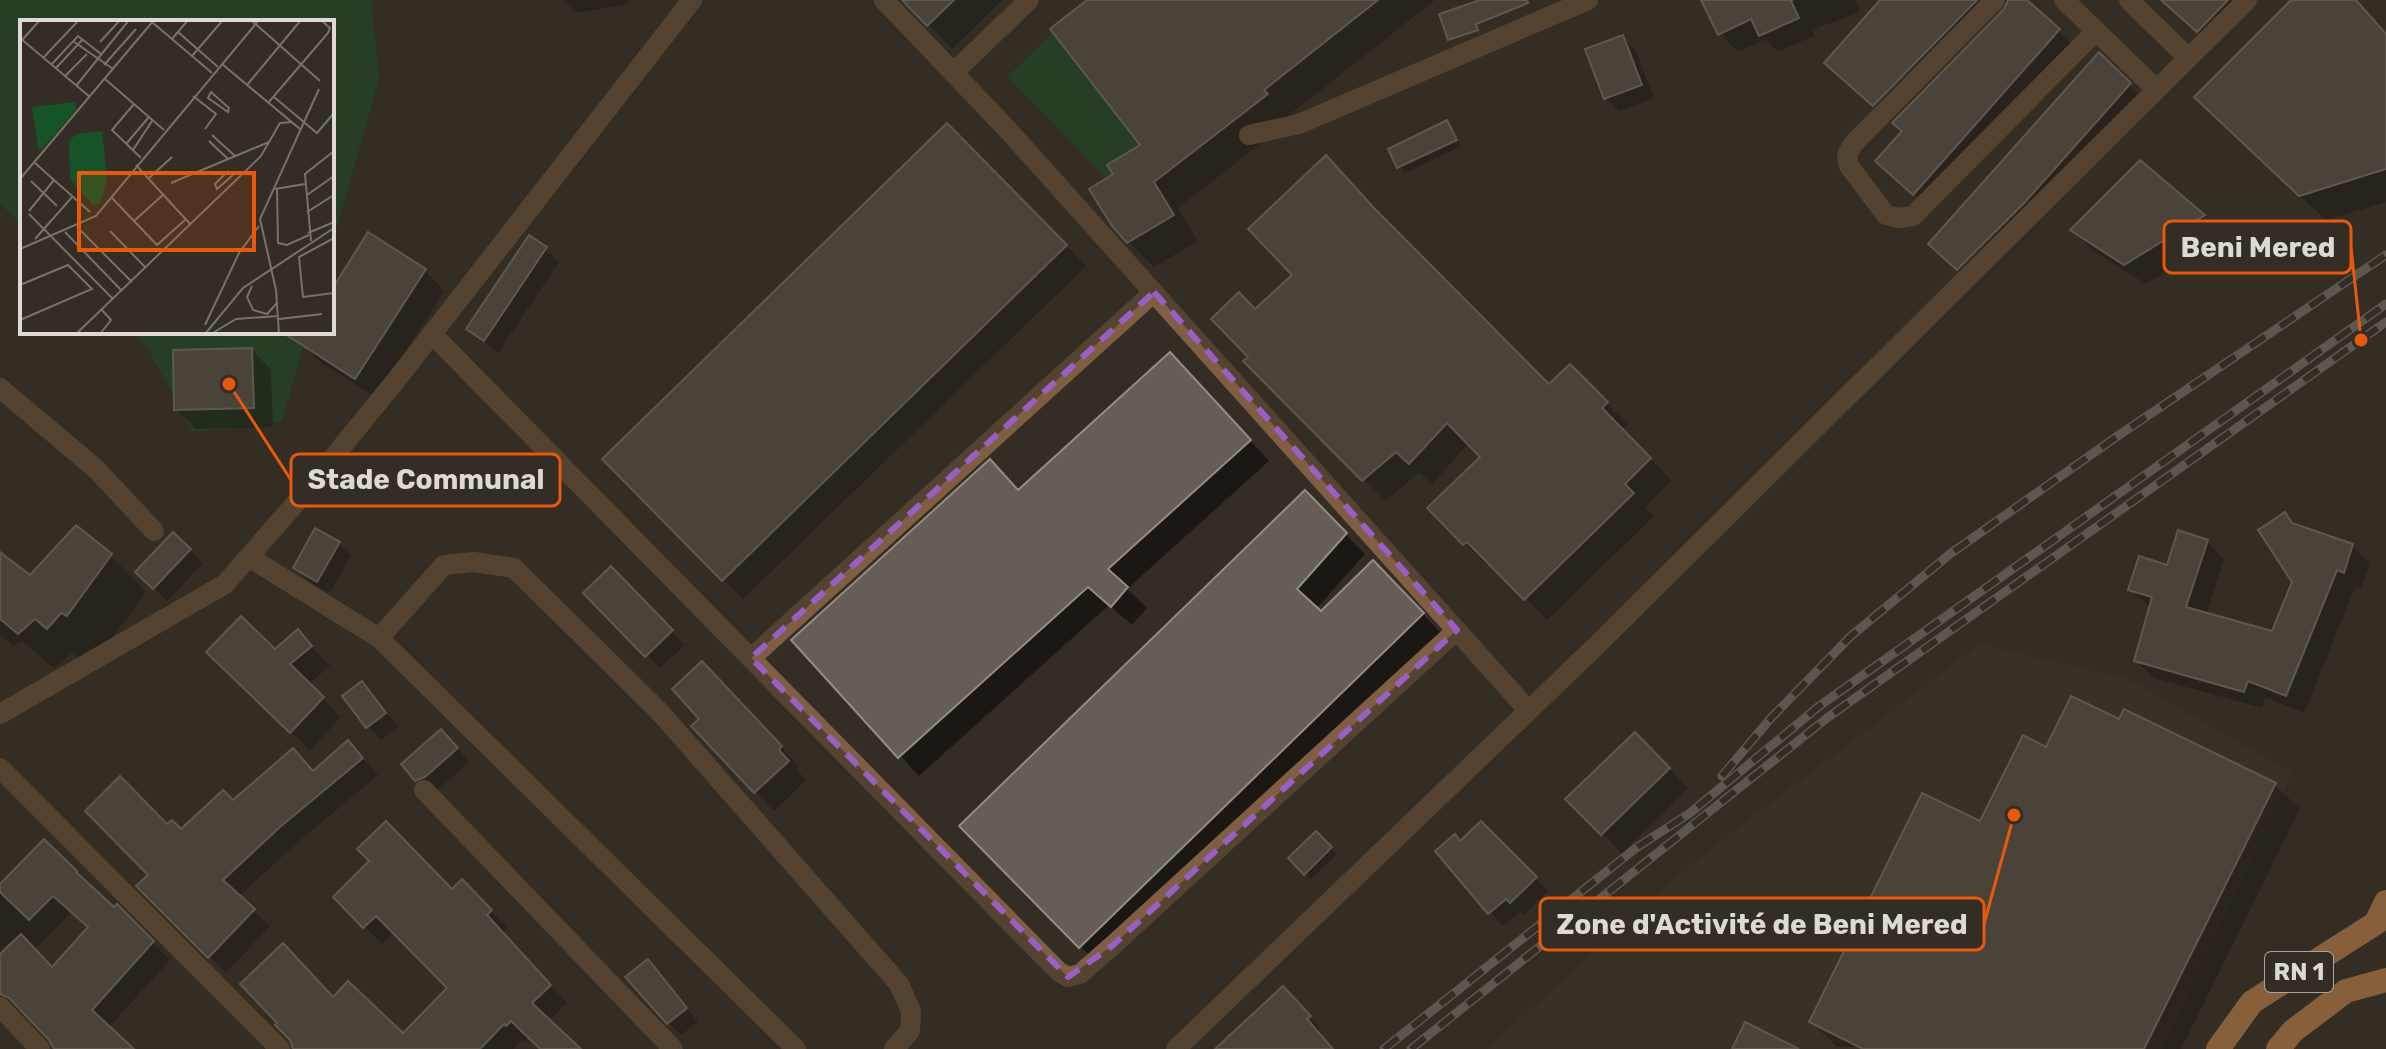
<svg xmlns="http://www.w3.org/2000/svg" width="2386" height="1049" font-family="Rubik,sans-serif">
<rect width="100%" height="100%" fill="#332d25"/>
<!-- built -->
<polygon fill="#403629" points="1980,644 2127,679 2292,773 2162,1049 1487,1049 1699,858"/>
<!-- green -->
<g fill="#175328">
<polygon points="0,0 371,0 379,79 332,244 332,22 22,22 22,225 0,204"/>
<polygon points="1086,0 1145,0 1232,88 1123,195 1007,77"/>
<polygon points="131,332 307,332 282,421 193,432 147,347"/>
</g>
<!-- shadow -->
<g fill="#0007" fill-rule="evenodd">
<polygon points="563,0 631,0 627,4 579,13"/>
<polygon points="905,0 1002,0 952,49"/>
<polygon points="1090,0 1435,0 1288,116 1291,120 1178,208 1198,241 1154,267 1129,242 1115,175 1143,145"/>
<polygon points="1704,0 1855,0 1860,12 1812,30 1815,35 1778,52 1765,39 1738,52 1720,33"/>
<polygon points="1883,0 2011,0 1999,4 1887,117 1840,76"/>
<polygon points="2011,0 2024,0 2071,43 1927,206 1891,174"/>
<polygon points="2161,0 2257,0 2214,46"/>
<polygon points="2294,0 2356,0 2386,34 2386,202 2326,220 2222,123"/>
<polygon points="1622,37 1636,51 1654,98 1619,111 1606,98"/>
<polygon points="2099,54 2142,97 1971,281 1944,257"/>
<polygon points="1447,123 1453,129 1461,146 1405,173 1399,167"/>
<polygon points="947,126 1086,266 743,599 605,459"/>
<polygon points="2140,163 2223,236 2146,284 2092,250 2073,230"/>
<polygon points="1394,231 1549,386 1570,366 1628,425 1622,430 1672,481 1645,507 1654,516 1547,620 1490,562 1486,565 1430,508 1483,457 1469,443 1432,484 1419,472 1386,501 1246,361 1251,357 1255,311"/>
<polygon points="530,237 559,262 498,353 469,329"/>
<polygon points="425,271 444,291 376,397 320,362 300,342 307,332 332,332 332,292"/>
<polygon points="252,350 271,370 273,427 196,429 176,409"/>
<polygon points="1190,374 1269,461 1127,589 1147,608 1132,625 1109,605 919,776 794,640 1019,492"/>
<polygon points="1305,493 1365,554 1316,609 1321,614 1393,583 1442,634 1100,966 962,826"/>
<polygon points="2284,515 2297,527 2352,546 2370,564 2361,589 2355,587 2304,713 2265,697 2262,708 2154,678 2136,660 2151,608 2130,589 2168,568 2206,541 2224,559 2206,615 2274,633 2295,582"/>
<polygon points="76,528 111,556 146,592 103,650 83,663 72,653 54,668 22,641 13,646 0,635 0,555 30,578"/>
<polygon points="173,534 203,563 167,601 138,572"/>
<polygon points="338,543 351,556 330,593 308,581 295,568"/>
<polygon points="611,569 685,645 660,668 586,593"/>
<polygon points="298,632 330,666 308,684 341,717 310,750 209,652 275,652"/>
<polygon points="721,682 799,766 796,769 806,780 774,811 694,726 702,719"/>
<polygon points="362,683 398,727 381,740 368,726"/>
<polygon points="2120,722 2274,784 2300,809 2181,1049 1837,1047 1811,1022 1981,824 2047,749"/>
<polygon points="1635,734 1688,788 1622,853 1568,799"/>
<polygon points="348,743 378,775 297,843 238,897 270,926 226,973 139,886 151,876 167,827 181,831 233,802 314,772"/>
<polygon points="454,744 469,762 438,790 430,793 417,779"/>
<polygon points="1481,824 1548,891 1524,915 1521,911 1503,926 1438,851 1461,844"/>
<polygon points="1316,833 1337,854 1311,879 1290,858"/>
<path d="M44,842L114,910L117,907L170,960L108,1028L130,1049H55L51,1039L28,1014L19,1011L0,992V887ZM71,912L90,928L52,970L34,950Z"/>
<polygon points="462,882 508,928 502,933 567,1003 548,1021 578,1049 542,1049 530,1037 524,1042 522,1040 513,1049 294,1049 334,999 403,1036 450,988 395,931 382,944 335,897 452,892"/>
<polygon points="648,962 698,1022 681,1035 668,1022"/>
<polygon points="1283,989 1321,1029 1318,1032 1332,1049 1221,1049"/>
</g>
<!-- building -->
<g fill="#655d56" stroke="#948c84" stroke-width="2">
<polygon points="902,0 954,0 927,26"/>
<polygon points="1087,0 1378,0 1264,90 1268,94 1154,182 1174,215 1127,243 1112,226 1089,189 1113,174 1107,165 1140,145 1050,29"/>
<polygon points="1480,0 1527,0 1528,3 1476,24 1478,30 1448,40 1439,14"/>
<polygon points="1701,0 1793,0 1791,1 1799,18 1759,36 1751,19 1718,35"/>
<polygon points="1880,0 1977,0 1873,106 1824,63"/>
<polygon points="2008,0 2027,0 2060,29 1913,195 1875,161 1902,131 1892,123 2004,9"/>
<polygon points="2161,0 2228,0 2197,32"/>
<polygon points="2291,0 2356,0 2386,34 2386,169 2299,196 2194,97"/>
<polygon points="1623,35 1642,85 1604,99 1585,49"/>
<polygon points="2099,52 2131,83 2025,202 1957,270 1928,244"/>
<polygon points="1447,120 1457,140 1397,168 1388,149"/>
<polygon points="947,123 1067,245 722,581 602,459"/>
<polygon points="1326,155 1373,207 1549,384 1570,364 1608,402 1602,408 1651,458 1625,484 1634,493 1524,600 1467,542 1463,545 1427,508 1480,457 1447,423 1409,464 1396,452 1362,481 1243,361 1248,357 1211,319 1239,292 1255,309 1292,275 1248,229"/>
<polygon points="2140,160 2205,215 2124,265 2070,230"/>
<polygon points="368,232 426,269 355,379 282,332 332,332 332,289"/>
<polygon points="529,235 547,247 484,341 466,329"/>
<polygon points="252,348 254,408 174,410 173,350"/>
<polygon points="1170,352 1251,440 1108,569 1128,587 1111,607 1088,587 898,758 791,640 990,459 1018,490"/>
<polygon points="1305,490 1347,533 1297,589 1321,611 1373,560 1424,613 1079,948 959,826"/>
<polygon points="2285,512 2292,523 2353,544 2344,573 2337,570 2286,696 2248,681 2244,692 2134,661 2152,597 2128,590 2139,556 2167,565 2178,530 2208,540 2186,607 2272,631 2292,582 2258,530"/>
<polygon points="76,525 112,554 67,616 61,613 47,629 35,619 18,634 0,619 0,552 30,575"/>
<polygon points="315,528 340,542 317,582 293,568"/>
<polygon points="173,532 191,549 153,589 135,572"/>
<polygon points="611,566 673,630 645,657 583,593"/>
<polygon points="241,616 275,649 298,629 312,646 290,664 324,697 290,733 206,652"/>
<polygon points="702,661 782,746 779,750 789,761 754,793 691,726 699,719 672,689"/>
<polygon points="362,681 386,713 366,728 342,696"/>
<polygon points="2071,696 2119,719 2124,709 2276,783 2144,1049 1863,1049 1809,1022 1922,793 1980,821 2023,735 2046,747"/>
<polygon points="441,729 458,748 425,777 415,781 401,764"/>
<polygon points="1635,732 1670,768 1601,835 1565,799"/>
<polygon points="348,740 363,758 280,827 223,880 255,909 208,958 136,886 148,875 85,811 120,776 167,824 172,820 181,829 223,790 233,800 293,748 313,771"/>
<polygon points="386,821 452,889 462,879 492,910 487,915 551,985 532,1003 581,1049 540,1049 511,1021 506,1026 504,1024 480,1049 293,1049 290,1040 275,1025 277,1023 240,984 283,943 333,997 348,981 403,1033 447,988 376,916 363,928 333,897 369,861 357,849"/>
<polygon points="1481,821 1537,877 1510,903 1506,899 1488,914 1435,851 1455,834 1460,841"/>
<polygon points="1316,831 1332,847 1304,875 1288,858"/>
<polygon points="44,839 77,871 76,872 114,907 117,904 154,941 92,1010 134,1049 54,1049 49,1040 9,998 0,994 0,954 21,934 52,967 88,927 53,896 29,920 0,892 0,884"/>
<polygon points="648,959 687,1008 667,1024 625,977"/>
<polygon points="1283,986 1311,1016 1307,1019 1333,1049 1215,1049"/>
<polygon points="1745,1022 1799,1049 1732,1049"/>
</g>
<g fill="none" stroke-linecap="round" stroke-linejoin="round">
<!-- minor -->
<g stroke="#7f5e44" stroke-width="20">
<polyline points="884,0 1008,130 1528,710"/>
<polyline points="1995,0 1853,144 1847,155 1849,166 1886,215 1899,218 1913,216 2096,31"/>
<polyline points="2064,0 2155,88"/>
<polyline points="2129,0 2187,57"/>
<polyline points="953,73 1029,0"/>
<polyline points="1249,135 1299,124 1588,0"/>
<polyline points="432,334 1059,972 1068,977 1080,974 1112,946 1457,630"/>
<polyline points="0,388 96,469 154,531"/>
<polyline points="249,557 379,638 796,1049"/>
<polyline points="379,638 444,565 474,562 514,568 658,710 899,984 911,1011 910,1031 894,1049"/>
<polyline points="751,658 1154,292"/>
<polyline points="0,714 225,584 301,497 397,379 692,0"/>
<polyline points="0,768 280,1049"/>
<polyline points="424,790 673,1049"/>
<polyline points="0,1007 40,1049"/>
<polyline points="1176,1049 1598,644 2247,0"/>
</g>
<!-- highway -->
<g stroke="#ed9d58" stroke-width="24">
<polyline points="2218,1049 2252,1002 2376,923 2386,902"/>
<polyline points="2278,1049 2293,1031 2346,991 2386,980"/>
</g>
<!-- rail casing -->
<g stroke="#8e8983" stroke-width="9">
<g id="rail">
<polyline points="1722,776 1771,718 1851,636 1950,554 2119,435 2386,255"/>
<polyline points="1384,1049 1636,848 1690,813 1818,707 2386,304"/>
<polyline points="1411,1049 1827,718 2386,322"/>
</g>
</g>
<!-- rail -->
<use href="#rail" stroke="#332d25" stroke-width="6" stroke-dasharray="18" stroke-linecap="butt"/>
</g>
<!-- marked area -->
<path d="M0 0H2386V1049H0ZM1154,292L1457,630L1112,946L1068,977L751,658Z" fill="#332d25" fill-opacity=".55" fill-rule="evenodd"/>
<path fill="none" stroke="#9860c5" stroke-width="6" stroke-dasharray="16 10" stroke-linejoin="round" d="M1154,292L1457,630L1112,946L1068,977L751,658Z"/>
<g text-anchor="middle" stroke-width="8" stroke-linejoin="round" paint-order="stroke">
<!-- shield labels -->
<rect fill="#332d25" stroke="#aaa5a0" stroke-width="2" x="2265" y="952" width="68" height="40" rx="6"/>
<g font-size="24" font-weight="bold" fill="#ddd9d4">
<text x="2299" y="980">RN 1</text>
</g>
</g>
<!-- overview -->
<g transform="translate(20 20)">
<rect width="314" height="314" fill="#332d25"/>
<path d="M55,82L56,90L19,132L12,87ZM82,111L87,159L80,184L73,185L50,159L49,121L56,114Z" fill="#175328"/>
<path fill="none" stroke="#77726b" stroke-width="2" d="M231,0L300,61M132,2L192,53M158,12L198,47M0,18L70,77M152,19L168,0M2,20L20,0M53,21L93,49M80,22L100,0M172,36L203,0M23,38L59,0M202,44L280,109M31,45L58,16L81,34M84,45L116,9M36,48L63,19M45,56L67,34M85,59L144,110M227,65L281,0M56,66L109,0M191,72L209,88L208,92L188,78ZM173,76L196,94L185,109M254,77L297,113L314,93M248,83L308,13L310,8L301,0M114,84L92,110L121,138M192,115L215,136M189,121L208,139M106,124L129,97M113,130L132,101M15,143L34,160M116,145L171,205M208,151L195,164L197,169L213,155M129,158L152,137M0,159L134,0M11,161L37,186M151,163L249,122M255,169L285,164M257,169L258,223L267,225L289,215M287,175L314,156M91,177L137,225L166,199M9,191L34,160L70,192M287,192L314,175M9,194L93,279M114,201L144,174M57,207L112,262M90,211L126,248M45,212L102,271M288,213L314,202M314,218L279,237L283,277L314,273M15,219L53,176M291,221L285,154L314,131M0,229L76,196L239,0M0,265L48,245L72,269L0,300M232,266L227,277L233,290L247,294L257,283M259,299L302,294M185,305L219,233L239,206M56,314L241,136L260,103L272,102M80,314L91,300L82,290M185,314L223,268L314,208M191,314L216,299L258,296M259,314L256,270L240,199L299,69"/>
<path fill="#e8590c" fill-opacity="0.15" stroke="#e8590c" stroke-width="4" d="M59,153H234V230H59Z"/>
<rect width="314" height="314" fill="none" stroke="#ddd9d4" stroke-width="4"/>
</g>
<!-- callouts -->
<path fill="none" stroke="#e8590c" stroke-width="3" d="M2361 340L2351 247M229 384L291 480M2014 815L1984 924"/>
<g fill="#e8590c" stroke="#332d25" stroke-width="3">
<circle cx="2361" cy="340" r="8"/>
<circle cx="229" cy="384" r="8"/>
<circle cx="2014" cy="815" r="8"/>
</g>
<g fill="#332d25" stroke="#e8590c" stroke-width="3">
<rect x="2164" y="221" width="187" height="52" rx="8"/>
<rect x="291" y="454" width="269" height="52" rx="8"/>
<rect x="1540" y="898" width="444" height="52" rx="8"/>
</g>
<g font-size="28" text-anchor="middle" font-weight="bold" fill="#ddd9d4">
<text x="2258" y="257">Beni Mered</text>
<text x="426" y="489">Stade Communal</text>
<text x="1762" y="934">Zone d'Activité de Beni Mered</text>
</g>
</svg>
